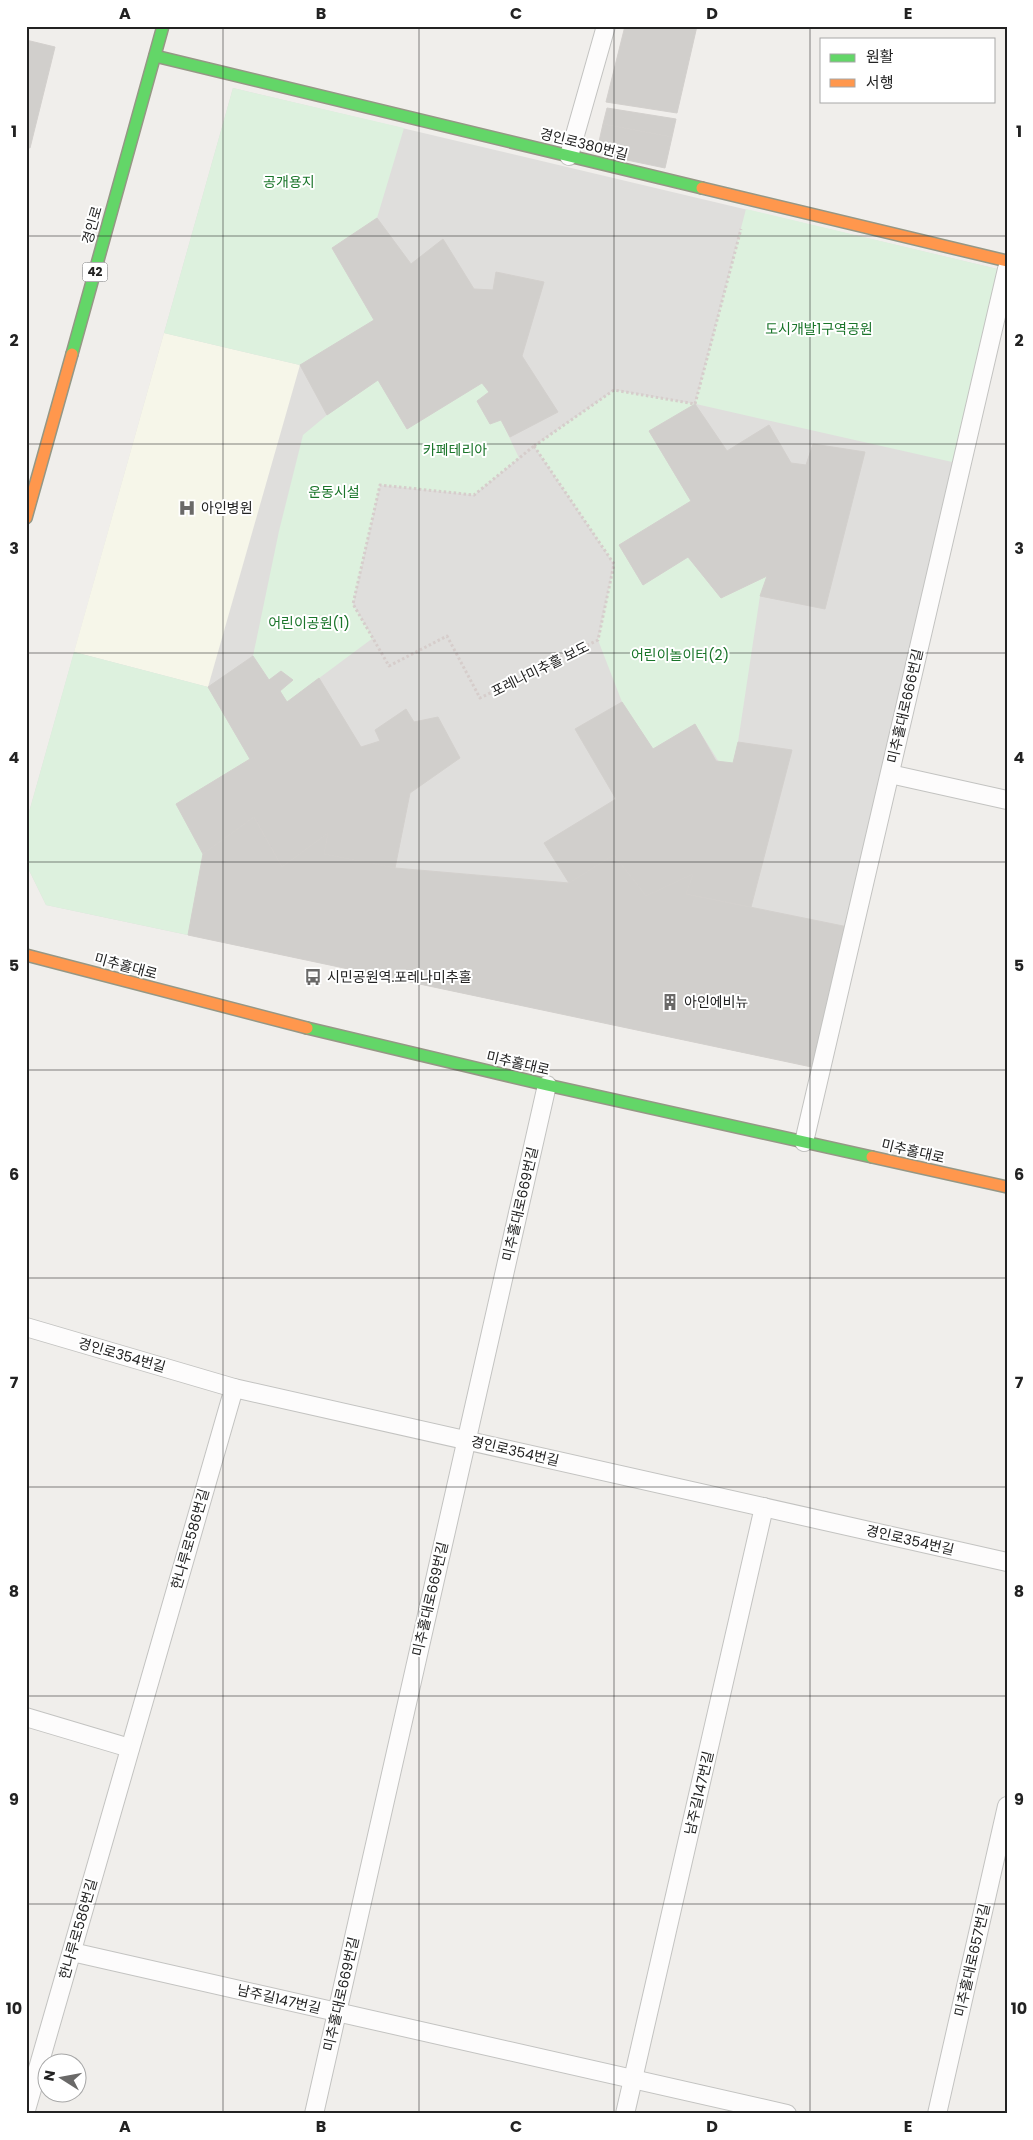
<svg xmlns="http://www.w3.org/2000/svg" width="1033" height="2140" font-family="Poppins,'Noto Sans KR',sans-serif">
<rect width="100%" height="100%" fill="#f0eeeb"/>
<!-- residential -->
<polygon fill="#dfdedc" points="233,88 1006,271 821,1069 46,905 26,864 26,823"/>
<!-- education -->
<polygon fill="#f6f6e9" points="164,333 300,365 208,687 74,652"/>
<!-- park -->
<g fill="#ddf1de">
<polygon points="233,88 404,128 377,218 332,248 374,320 300,365 164,333"/>
<polygon points="746,209 1006,271 961,464 696,404 649,431 691,501 619,545 643,585 688,557 721,598 767,576 760,596 738,742 733,763 719,762 695,724 653,749 622,702 598,640 614,564 534,446 614,390 695,404"/>
<polygon points="378,380 407,429 482,383 489,392 477,402 490,423 501,420 519,458 474,495 380,485 353,604 373,638 287,702 280,691 293,680 281,671 269,680 253,656 279,531 303,435 327,415"/>
<polygon points="74,652 208,687 250,759 176,804 203,854 188,935 46,905 26,864 26,823"/>
</g>
<!-- building -->
<g fill="#d1cfcc" stroke="#d3d0cd">
<polygon points="625,26 697,26 677,113 606,102"/>
<polygon points="26,40 55,47 30,148 26,147"/>
<polygon points="607,108 676,119 672,137 603,124"/>
<polygon points="603,124 672,137 665,168 603,155 598,146"/>
<polygon points="377,218 411,264 443,239 474,289 493,290 496,272 544,282 522,356 558,412 510,437 501,420 490,424 477,401 489,392 482,383 407,429 378,380 327,415 300,365 374,320 332,248"/>
<polygon points="695,404 727,451 769,425 791,463 806,465 813,444 865,452 825,609 760,596 767,576 721,598 688,557 643,585 619,545 691,501 649,431"/>
<polygon points="253,656 269,680 281,671 293,680 280,691 287,702 319,678 361,747 380,741 375,730 406,709 414,722 438,717 460,758 410,793 395,868 324,854 328,833 282,867 254,817 203,854 176,804 250,759 208,687"/>
<polygon points="622,702 653,749 695,724 716,761 733,763 738,742 792,750 751,907 686,894 693,874 646,896 614,855 569,883 544,843 616,799 575,729"/>
<polygon points="254,817 282,867 328,833 324,854 395,868 569,883 614,855 646,896 693,874 686,894 853,928 821,1069 188,935 203,854"/>
</g>
<g fill="none" stroke-linecap="round" stroke-linejoin="round">
<!-- lane casing -->
<g stroke="#c3c3c1" stroke-width="20">
<g id="lane">
<polyline points="569,156 606,26"/>
<polyline points="890,774 1007,800"/>
<polyline points="804,1142 1007,269"/>
<polyline points="26,1327 234,1388 1007,1562"/>
<polyline points="26,1717 130,1748"/>
<polyline points="72,1952 787,2114"/>
<polyline points="26,2110 234,1388"/>
<polyline points="314,2114 547,1085"/>
<polyline points="625,2114 764,1507"/>
<polyline points="937,2114 1007,1806"/>
</g>
</g>
<!-- fast casing -->
<g stroke="#959785" stroke-width="14">
<g id="fast">
<polyline points="155,56 702,188"/>
<polyline points="72,354 163,26"/>
<polyline points="307,1028 547,1085 872,1157"/>
</g>
</g>
<!-- slow casing -->
<g stroke="#959785" stroke-width="14">
<g id="slow">
<polyline points="702,188 1007,261"/>
<polyline points="26,518 72,354"/>
<polyline points="26,955 307,1028"/>
<polyline points="872,1157 1007,1187"/>
</g>
</g>
<!-- path -->
<g stroke="#d6cdcb" stroke-width="3" stroke-dasharray="2.5 2.5" stroke-linecap="butt">
<polygon points="534,446 614,564 598,640 480,698 447,636 389,666 353,604 380,485 474,495"/>
<polyline points="534,446 614,390 695,404 741,229"/>
</g>
<!-- lane -->
<use href="#lane" stroke="#fdfcfc" stroke-width="18"/>
<!-- fast -->
<use href="#fast" stroke="#63d668" stroke-width="11"/>
<!-- slow -->
<use href="#slow" stroke="#ff974d" stroke-width="11"/>
</g>
<!-- grid -->
<path fill="none" stroke="#222" stroke-width="1" stroke-opacity="0.55" d="M223,26V2114M419,26V2114M614,26V2114M810,26V2114M26,236H1007M26,444H1007M26,653H1007M26,862H1007M26,1070H1007M26,1278H1007M26,1487H1007M26,1696H1007M26,1904H1007"/>
<!-- icons -->
<defs>
<g id="hospital-bare" transform="scale(1.35)"><path d="M-5-5h3v3.5h4V-5h3V5h-3V1.5h-4V5h-3Z" fill="#6a6968" stroke="#fff" stroke-width="2.5" paint-order="stroke"/></g>
<g id="bus-bare" transform="scale(1.35)"><path d="M-5-6H5V4H4V6H2V4H-2V6H-4V4H-5ZM-3.5-4V0h7V-4ZM-3.5 1.2v1.5H-2V1.2ZM2 1.2v1.5H3.5V1.2Z" fill="#6a6968" stroke="#fff" stroke-width="2.5" paint-order="stroke"/></g>
<g id="building-bare" transform="scale(1.35)"><path d="M-4-6H4V6H1V3H-1V6H-4ZM-2.5-4.3h1.7v1.8h-1.7ZM.8-4.3h1.7v1.8H.8ZM-2.5-1h1.7V.8h-1.7ZM.8-1h1.7V.8H.8Z" fill="#6a6968" stroke="#fff" stroke-width="2.5" paint-order="stroke"/></g>
</defs>
<g fill-rule="evenodd">
<use href="#hospital-bare" x="187" y="508"/>
<use href="#bus-bare" x="313" y="977"/>
<use href="#building-bare" x="670" y="1002"/>
</g>
<g text-anchor="middle" stroke-width="4" stroke-linejoin="round" paint-order="stroke">
<!-- shield labels -->
<rect fill="#fff" stroke="#646464" stroke-width="1" x="82.5" y="262.5" width="25" height="19" rx="4"/>
<g font-size="12" font-weight="bold" fill="#222">
<text x="95" y="276">42</text>
</g>
<!-- street labels -->
<g font-size="14" fill="#222" stroke="#fff">
<text transform="translate(584 144) rotate(14)" y="5">경인로380번길</text>
<text transform="translate(92 225) rotate(-74)" y="5">경인로</text>
<text transform="translate(540 669) rotate(-26)" y="5">포레나미추홀 보도</text>
<text transform="translate(905 706) rotate(-77)" y="5">미추홀대로666번길</text>
<text transform="translate(126 966) rotate(15)" y="5">미추홀대로</text>
<text transform="translate(518 1063) rotate(13)" y="5">미추홀대로</text>
<text transform="translate(913 1151) rotate(13)" y="5">미추홀대로</text>
<text transform="translate(520 1204) rotate(-77)" y="5">미추홀대로669번길</text>
<text transform="translate(122 1355) rotate(16)" y="5">경인로354번길</text>
<text transform="translate(515 1451) rotate(13)" y="5">경인로354번길</text>
<text transform="translate(190 1539) rotate(-74)" y="5">한나루로586번길</text>
<text transform="translate(910 1540) rotate(13)" y="5">경인로354번길</text>
<text transform="translate(430 1599) rotate(-77)" y="5">미추홀대로669번길</text>
<text transform="translate(699 1793) rotate(-77)" y="5">남주길147번길</text>
<text transform="translate(78 1929) rotate(-74)" y="5">한나루로586번길</text>
<text transform="translate(972 1960) rotate(-77)" y="5">미추홀대로657번길</text>
<text transform="translate(341 1994) rotate(-77)" y="5">미추홀대로669번길</text>
<text transform="translate(279 1999) rotate(13)" y="5">남주길147번길</text>
</g>
<!-- park labels -->
<g font-size="14" fill="#1a752a" stroke="#fff">
<text x="289" y="187">공개용지</text>
<text x="819" y="334">도시개발1구역공원</text>
<text x="455" y="455">카페테리아</text>
<text x="334" y="497">운동시설</text>
<text x="309" y="628">어린이공원(1)</text>
<text x="680" y="660">어린이놀이터(2)</text>
</g>
<!-- poi labels -->
<g font-size="14" fill="#222" stroke="#fff" text-anchor="start">
<text x="201" y="513">아인병원</text>
<text x="327" y="982">시민공원역.포레나미추홀</text>
<text x="684" y="1007">아인에비뉴</text>
</g>
</g>
<!-- border -->
<rect width="1033" height="2140" fill="none" stroke="#ffffff" stroke-width="55"/>
<!-- legend -->
<rect x="820" y="38" width="175" height="65" fill="#ffffff" stroke="#a7a7a7"/>
<rect x="830" y="54" width="25" height="8" fill="#63d668" stroke="#a7a7a7"/>
<text x="866" y="62" font-size="15" fill="#222222">원활</text>
<rect x="830" y="79" width="25" height="8" fill="#ff974d" stroke="#a7a7a7"/>
<text x="866" y="88" font-size="15" fill="#222222">서행</text>
<!-- north arrow -->
<g transform="translate(62 2078) rotate(281)"><circle r="24" fill="#ffffff" stroke="#a7a7a7"/>
<path d="M0-4L9 19L0 12L-9 19Z" fill="#6a6968"/>
<text y="-8" font-size="14" font-weight="bold" text-anchor="middle" fill="#222222">N</text>
</g>
<rect x="28" y="28" width="978" height="2084" fill="none" stroke="#222" stroke-width="2"/>
<g font-size="16" text-anchor="middle" font-weight="bold" fill="#222">
<text x="125" y="19">A</text>
<text x="321" y="19">B</text>
<text x="516" y="19">C</text>
<text x="712" y="19">D</text>
<text x="908" y="19">E</text>
<text x="14" y="137">1</text>
<text x="1019" y="137">1</text>
<text x="14" y="346">2</text>
<text x="1019" y="346">2</text>
<text x="14" y="554">3</text>
<text x="1019" y="554">3</text>
<text x="14" y="763">4</text>
<text x="1019" y="763">4</text>
<text x="14" y="971">5</text>
<text x="1019" y="971">5</text>
<text x="14" y="1180">6</text>
<text x="1019" y="1180">6</text>
<text x="14" y="1388">7</text>
<text x="1019" y="1388">7</text>
<text x="14" y="1597">8</text>
<text x="1019" y="1597">8</text>
<text x="14" y="1805">9</text>
<text x="1019" y="1805">9</text>
<text x="14" y="2014">10</text>
<text x="1019" y="2014">10</text>
<text x="125" y="2132">A</text>
<text x="321" y="2132">B</text>
<text x="516" y="2132">C</text>
<text x="712" y="2132">D</text>
<text x="908" y="2132">E</text>
</g>
</svg>
